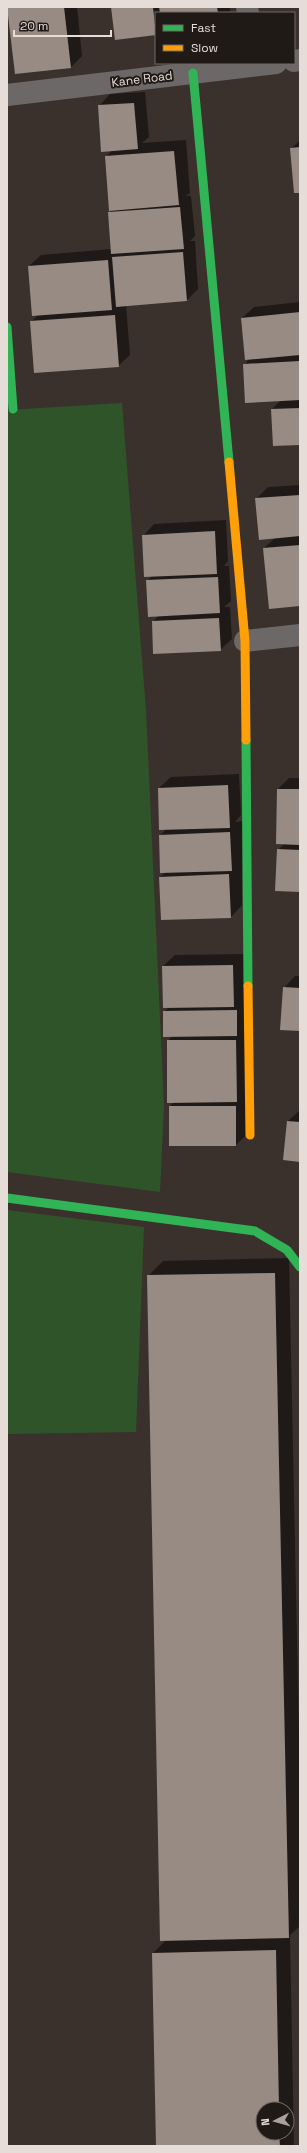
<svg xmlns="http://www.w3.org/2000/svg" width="307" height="2153" font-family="'Space Grotesk',sans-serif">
<rect width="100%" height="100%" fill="#3a312d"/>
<!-- green -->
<g fill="#30542a">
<polygon points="122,403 146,710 164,1106 160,1192 7,1172 7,410"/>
<polygon points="7,1210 144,1227 136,1432 7,1434"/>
</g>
<!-- shadow -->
<g fill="#0007" fill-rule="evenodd">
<polygon points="8,7 77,7 82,56 71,67"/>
<polygon points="112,7 230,7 230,13 156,13 156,34"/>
<polygon points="145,92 149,137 142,143 186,140 190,193 186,196 191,196 195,236 190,241 195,241 198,289 187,300 126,305 130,355 118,366 32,321 39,314 29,266 41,255 112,249 109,213 112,209 106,157 112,150 99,106 110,94"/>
<polygon points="300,140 300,192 291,149"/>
<polygon points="300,195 300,211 299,197"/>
<polygon points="300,302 300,444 272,409 281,400 244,365 250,358 242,318 254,307"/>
<polygon points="300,485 300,605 264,548 276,537 256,499 268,487"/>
<polygon points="226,520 228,561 224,566 229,566 231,601 224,607 230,607 232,639 220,650 153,622 159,615 147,581 152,576 143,536 154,524"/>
<polygon points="239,774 241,815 235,822 242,821 242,905 231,917 160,877 166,872 160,836 166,829 159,788 171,777"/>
<polygon points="289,778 300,778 300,891 278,850 284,844 278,789"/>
<polygon points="244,954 247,1134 236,1145 170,1145 170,1106 174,1102 168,1041 173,1035 164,1012 169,1007 163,966 175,955"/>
<polygon points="295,976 300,976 300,1030 284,988"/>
<polygon points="300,1110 300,1161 284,1159 288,1121"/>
<path d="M289,1258L300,1782V1926L290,1935L294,2146H157L153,1953L166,1940L148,1276L163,1261ZM263,2109H287V2133H263Z"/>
</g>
<!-- building -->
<g fill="#988b84">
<polygon points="7,7 64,7 71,68 15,74"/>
<polygon points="111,7 153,7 156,35 115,40"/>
<polygon points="159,7 217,7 218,13 160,13"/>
<polygon points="134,103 138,149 101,152 98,105"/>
<polygon points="300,147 300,193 294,193 290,148"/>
<polygon points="174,151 179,205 109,211 105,156"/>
<polygon points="180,207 184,249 111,254 108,212"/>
<polygon points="183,252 187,301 116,307 112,257"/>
<polygon points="108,260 112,310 32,316 28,266"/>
<polygon points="300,312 300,355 245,360 241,318"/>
<polygon points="115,315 119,367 34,373 30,321"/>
<polygon points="300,361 300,400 245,403 243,364"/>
<polygon points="300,408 300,445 273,446 271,409"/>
<polygon points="300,495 300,536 259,540 255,498"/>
<polygon points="215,531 217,574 144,577 142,535"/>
<polygon points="300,545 300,606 269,609 263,548"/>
<polygon points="218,577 220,613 148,617 146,580"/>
<polygon points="219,618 221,651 153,654 152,621"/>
<polygon points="228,785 230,828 159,830 158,788"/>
<polygon points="277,789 300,789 300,845 276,844"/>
<polygon points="230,832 232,871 160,873 159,835"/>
<polygon points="277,849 300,850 300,892 275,891"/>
<polygon points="229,874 231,918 161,920 159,877"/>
<polygon points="233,965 234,1007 163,1008 162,966"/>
<polygon points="283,987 300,988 300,1031 280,1030"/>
<polygon points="237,1010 237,1036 163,1037 163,1011"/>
<polygon points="167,1040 236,1040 237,1102 167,1103"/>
<rect x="169" y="1106" width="67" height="40"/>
<polygon points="287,1121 300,1122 300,1162 283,1160"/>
<polygon points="275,1273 289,1938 160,1941 147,1275"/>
<polygon points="276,1950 279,2109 263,2109 263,2133 279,2133 280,2146 156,2146 152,1953"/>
</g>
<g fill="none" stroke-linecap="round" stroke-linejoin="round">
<!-- street -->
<g stroke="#6d6868" stroke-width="22">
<polyline points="247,7 248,13"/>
<polyline points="294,61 300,60"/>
<polyline points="7,95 276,63"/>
<polyline points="245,641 300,635"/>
</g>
<!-- fast -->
<g stroke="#30b455" stroke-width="9">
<polyline points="193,73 229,462"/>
<polyline points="7,327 13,409"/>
<polyline points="246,740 248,986"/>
<polyline points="7,1198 255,1231 287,1250 300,1267"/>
</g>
<!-- slow -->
<g stroke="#ff9f0a" stroke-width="9">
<polyline points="229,462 245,641 246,740"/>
<polyline points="248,986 250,1135"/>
</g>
</g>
<g text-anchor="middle" stroke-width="4" stroke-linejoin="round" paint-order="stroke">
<!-- street labels -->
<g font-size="12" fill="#e7ddd8" stroke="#201a16">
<text transform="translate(142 79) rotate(-7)" y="4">Kane Road</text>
</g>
</g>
<!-- border -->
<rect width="307" height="2153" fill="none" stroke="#e7ddd8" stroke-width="16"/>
<!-- legend -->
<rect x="155" y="12" width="140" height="52" fill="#201a16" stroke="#706864"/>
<rect x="163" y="25" width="20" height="6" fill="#30b455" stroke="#706864"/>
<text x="191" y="32" font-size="12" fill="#e7ddd8">Fast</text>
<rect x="163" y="45" width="20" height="6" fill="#ff9f0a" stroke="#706864"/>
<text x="191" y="52" font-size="12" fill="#e7ddd8">Slow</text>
<!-- north arrow -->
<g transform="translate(275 2121) rotate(264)"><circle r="19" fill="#201a16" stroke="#706864"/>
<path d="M0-3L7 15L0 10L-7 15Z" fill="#aaa19c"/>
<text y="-6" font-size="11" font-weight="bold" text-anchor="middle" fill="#e7ddd8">N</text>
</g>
<!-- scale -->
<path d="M14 30v6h97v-6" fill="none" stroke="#e7ddd8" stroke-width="2"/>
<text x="20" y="30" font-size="12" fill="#e7ddd8" stroke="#201a16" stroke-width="3" paint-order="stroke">20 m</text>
</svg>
